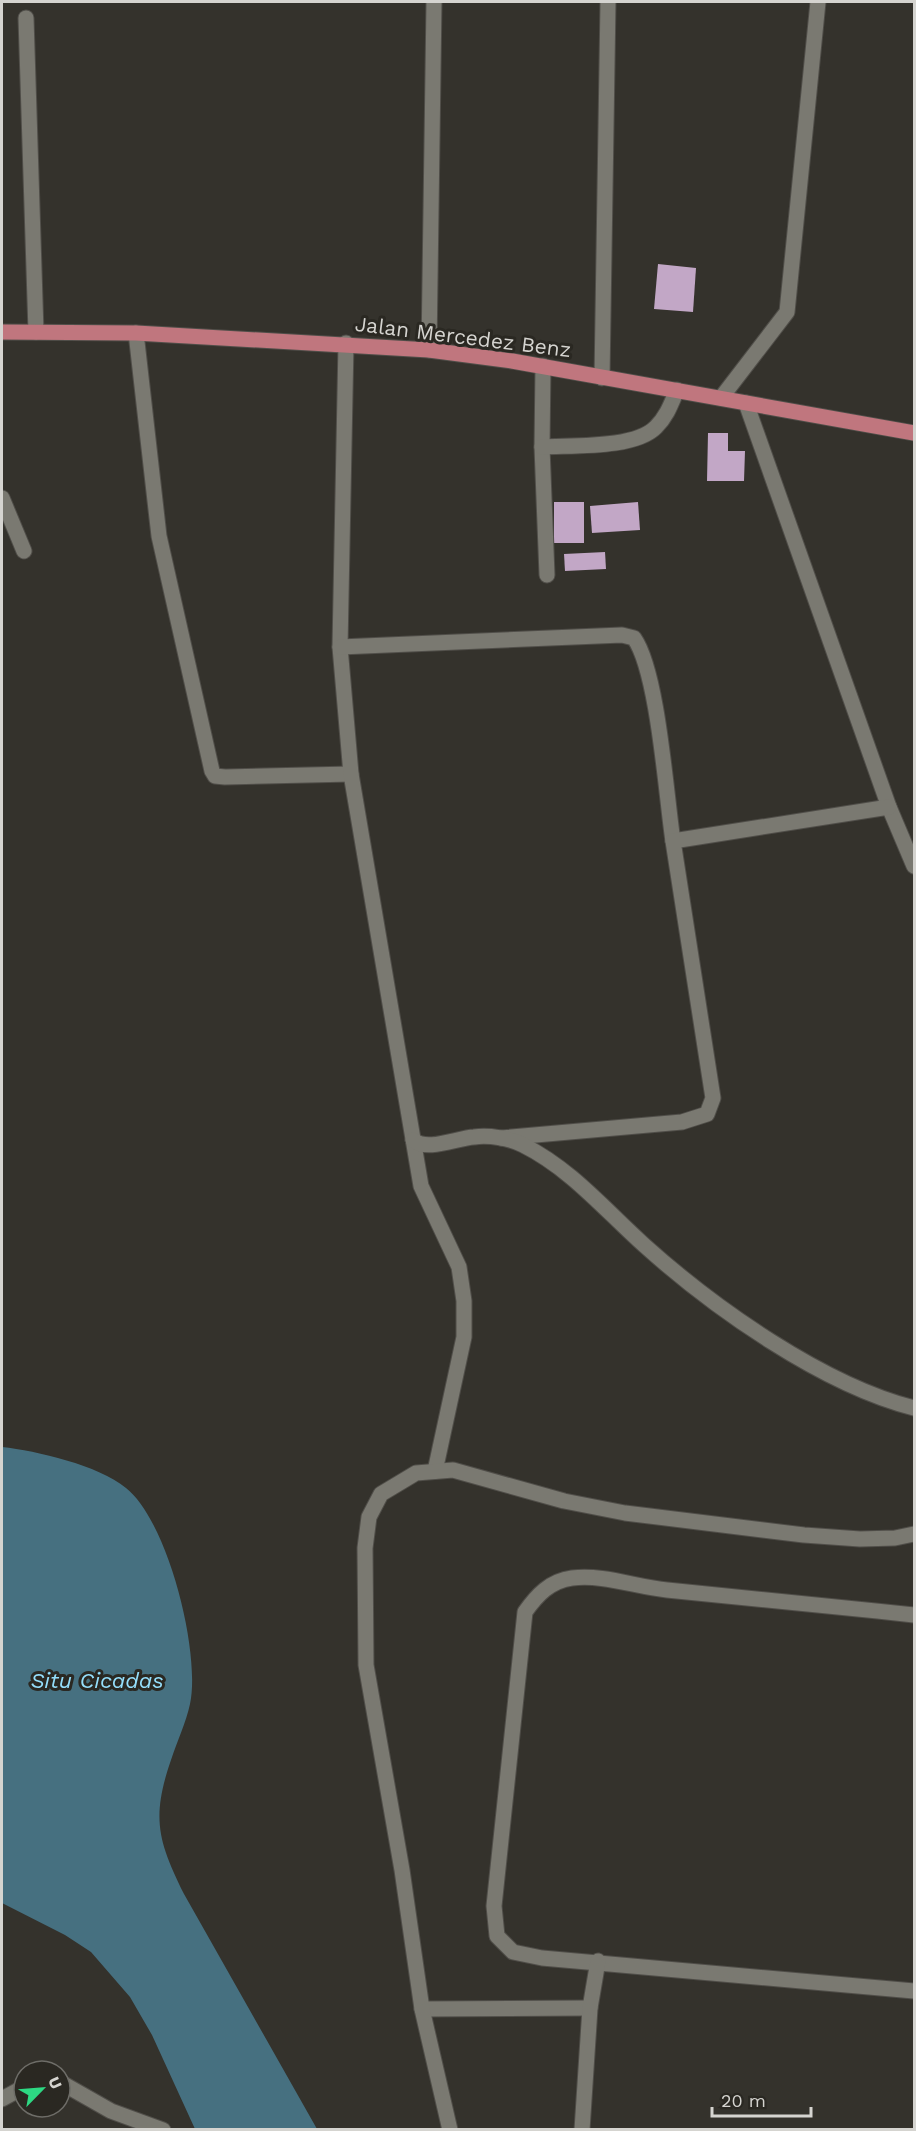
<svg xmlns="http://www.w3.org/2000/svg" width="916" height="2131" font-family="'Work Sans',sans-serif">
<rect width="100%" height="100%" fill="#34322c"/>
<!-- water -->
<path fill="#467080" d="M2,1447C37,1451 98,1465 126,1488C168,1521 201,1653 190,1704C186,1723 177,1741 171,1760C151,1818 158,1841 184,1894L317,2129H195L152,2035L130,1997L91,1952L65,1935L2,1903Z"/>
<!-- building -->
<g fill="#c2a7c6">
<polygon points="658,264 696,268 693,312 654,309"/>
<polygon points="708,433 728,433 728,451 745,451 744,481 707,481"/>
<rect x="554" y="502" width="30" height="41"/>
<polygon points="638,502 640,530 592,533 590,506"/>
<polygon points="605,552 606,569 565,571 564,554"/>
</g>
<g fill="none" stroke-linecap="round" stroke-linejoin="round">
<!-- minor casing -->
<g stroke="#504e49" stroke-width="17">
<g id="minor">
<polyline points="26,18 36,332"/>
<polyline points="136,333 159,536 212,771 215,776 225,777 351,774"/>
<polyline points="346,343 340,647 351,774 421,1186 459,1267 464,1301 464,1337 435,1471"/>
<polyline points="429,350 434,2"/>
<polyline points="543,366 542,447 547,575"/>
<polyline points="602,378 608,2"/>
<polyline points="721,398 787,312 818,2"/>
<polyline points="746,403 889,807 914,866"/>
<path d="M542,447C571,445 635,449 656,427C667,416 671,404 677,390"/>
<polyline points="2,498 24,551"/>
<path d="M340,647L622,635L634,638C658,672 666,795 673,841"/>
<polyline points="501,1138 682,1122 707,1114 713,1098 673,841 889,807"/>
<path d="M413,1140C427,1152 457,1138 474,1137C489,1135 509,1138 523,1145C571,1169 605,1210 644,1245C714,1308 823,1385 914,1408"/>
<path d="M914,1615C832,1606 750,1599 667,1590C636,1587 603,1574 572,1578C550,1581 537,1595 525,1612L494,1906L497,1936L513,1952L542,1958L914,1991"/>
<polyline points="422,2009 590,2008"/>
<polyline points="60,2082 111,2111 163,2130"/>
<polyline points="2,2099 24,2087"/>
<polyline points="450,2130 422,2009 402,1870 366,1665 365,1548 369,1517 381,1494 416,1473 453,1470 564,1501 625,1513 804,1535 860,1539 895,1538 914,1534"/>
<polyline points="582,2130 590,2008 598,1961"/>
</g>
</g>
<!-- major casing -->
<g stroke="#504e49" stroke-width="17">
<polyline id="major" points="2,332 136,333 429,350 512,361 914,433"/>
</g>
<!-- minor -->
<use href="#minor" stroke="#7a7971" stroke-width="15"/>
<!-- major -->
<use href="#major" stroke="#c0767e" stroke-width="15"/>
</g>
<g text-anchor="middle" stroke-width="6" stroke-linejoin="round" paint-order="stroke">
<!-- street labels -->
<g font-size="21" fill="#d5d4d0" stroke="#2a2822">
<text transform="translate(463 337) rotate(7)" y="7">Jalan Mercedez Benz</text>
</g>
<!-- water labels -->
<g font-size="22" font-style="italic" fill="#94defb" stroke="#2a2822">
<text x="97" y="1688">Situ Cicadas</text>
</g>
</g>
<!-- border -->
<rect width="916" height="2131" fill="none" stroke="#d5d4d0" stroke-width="6"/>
<!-- north arrow -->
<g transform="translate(42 2089) rotate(65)"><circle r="28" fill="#2a2822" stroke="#6e6d68" stroke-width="1.5"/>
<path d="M0-4.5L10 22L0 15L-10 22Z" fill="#2dd883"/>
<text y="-9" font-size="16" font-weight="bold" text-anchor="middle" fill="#d5d4d0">U</text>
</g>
<!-- scale -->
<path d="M712 2107v9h99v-9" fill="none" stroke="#d5d4d0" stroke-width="3"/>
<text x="721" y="2107" font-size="18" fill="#d5d4d0" stroke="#2a2822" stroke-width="4.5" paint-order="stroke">20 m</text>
</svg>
